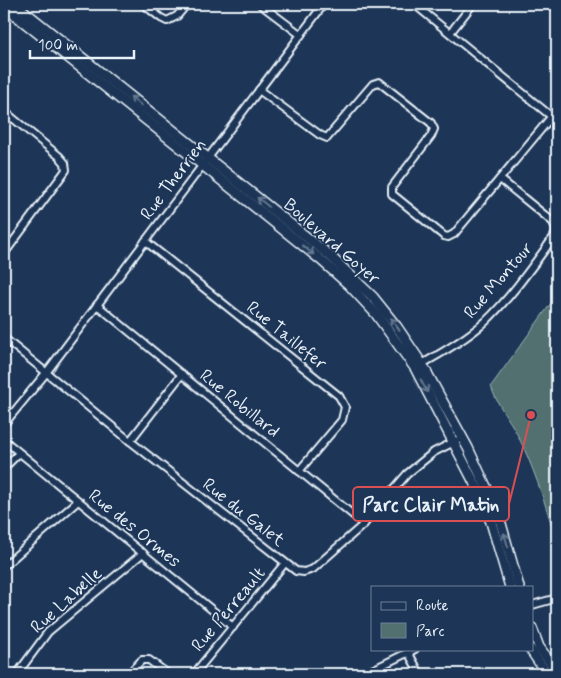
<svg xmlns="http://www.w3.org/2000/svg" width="561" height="678" font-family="Mynerve,sans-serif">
<rect width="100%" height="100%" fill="#1d3557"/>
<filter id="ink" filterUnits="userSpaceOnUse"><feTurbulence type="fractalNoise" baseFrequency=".02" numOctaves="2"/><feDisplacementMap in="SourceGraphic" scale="10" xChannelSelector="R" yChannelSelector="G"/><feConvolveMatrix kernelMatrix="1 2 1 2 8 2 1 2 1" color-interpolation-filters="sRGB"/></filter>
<g filter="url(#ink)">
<!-- green -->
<path fill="#527070" stroke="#9db0b4" d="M557,295V531L554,533C544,500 533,465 517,434C509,418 496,404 491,386Z"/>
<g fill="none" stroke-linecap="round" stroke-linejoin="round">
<!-- street casing -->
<g stroke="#e8f1f8" stroke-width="10">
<g id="street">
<polyline points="143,4 161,18 167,21 177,16 187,4"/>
<polyline points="260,4 301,35"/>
<polyline points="414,4 557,121"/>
<polyline points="545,4 555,6 557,5"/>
<polyline points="450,33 473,4"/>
<polyline points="259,90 320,135 327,138 373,84 379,82 431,123 434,129 431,136 392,187 392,194 444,236 448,237 454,234 552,116"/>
<polyline points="4,111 59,156 65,163 66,170 4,254"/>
<polyline points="4,125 11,117"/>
<polyline points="145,241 339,396 345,407 342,420 299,471"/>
<polyline points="97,305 364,524"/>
<polyline points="4,338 130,441 296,571 304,572 313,569 364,524 407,474 434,452 462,438"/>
<path d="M420,365C442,353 466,339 485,322C512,296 534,264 556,234V229L553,222L500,179"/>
<polyline points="4,424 46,373 324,4"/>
<polyline points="4,440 233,627"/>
<polyline points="130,441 182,374"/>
<polyline points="4,468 19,453"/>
<polyline points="4,566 78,501"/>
<polyline points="532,605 557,598"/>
<polyline points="408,652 420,674"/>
<polyline points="17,674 48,632 143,553"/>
<polyline points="134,674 134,668 142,660 149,660 168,674"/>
<polyline points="194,674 285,563"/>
<polyline points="364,674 415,649"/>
</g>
</g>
<!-- secondary casing -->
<g stroke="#e8f1f8" stroke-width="12">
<g id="secondary">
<polyline points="15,4 329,255 373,297 397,327 422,364 468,448 489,493 500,520 519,587"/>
<polyline points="4,6 321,260 349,285 376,314 415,368 478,490 491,522 510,587"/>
<polyline points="532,628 539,647 557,672"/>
<polyline points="530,649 547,674"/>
</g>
</g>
<!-- street -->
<use href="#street" stroke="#1d3557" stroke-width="6"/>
<!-- secondary -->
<use href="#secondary" stroke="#1d3557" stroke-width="9"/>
</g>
<!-- one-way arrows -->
<defs><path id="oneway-shaft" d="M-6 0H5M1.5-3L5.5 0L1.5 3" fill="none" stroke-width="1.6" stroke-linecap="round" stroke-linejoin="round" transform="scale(1.25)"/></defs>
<g stroke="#64778f">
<use href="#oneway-shaft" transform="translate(136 101) rotate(-141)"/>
<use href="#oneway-shaft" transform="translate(263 202) rotate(-141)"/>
<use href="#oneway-shaft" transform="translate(308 250) rotate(39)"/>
<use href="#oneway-shaft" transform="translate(395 324) rotate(-127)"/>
<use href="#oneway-shaft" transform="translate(424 386) rotate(62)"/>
<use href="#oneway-shaft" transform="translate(506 540) rotate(-107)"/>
</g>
</g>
<g text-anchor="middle" stroke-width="4" stroke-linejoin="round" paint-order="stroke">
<!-- street labels -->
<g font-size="18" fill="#e8f1f8" stroke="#1d3557">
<text transform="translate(173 179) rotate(-53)" y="6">Rue Therrien</text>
<text transform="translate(332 241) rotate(41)" y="6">Boulevard Goyer</text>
<text transform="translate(498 280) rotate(-49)" y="6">Rue Montour</text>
<text transform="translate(287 335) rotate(39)" y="6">Rue Taillefer</text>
<text transform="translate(240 403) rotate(39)" y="6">Rue Robillard</text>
<text transform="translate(244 512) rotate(38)" y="6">Rue du Galet</text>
<text transform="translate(135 528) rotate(39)" y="6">Rue des Ormes</text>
<text transform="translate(66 600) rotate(-42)" y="6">Rue Labelle</text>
<text transform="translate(228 609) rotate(-50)" y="6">Rue Perreault</text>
</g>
</g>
<!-- callouts -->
<path fill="none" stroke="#da5052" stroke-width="2" d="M531 415L509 504"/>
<circle fill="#da5052" stroke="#1d3557" stroke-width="2" cx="531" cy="415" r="5"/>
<rect fill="#1d3557" stroke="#da5052" stroke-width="2" x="353" y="487" width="156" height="34" rx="5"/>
<g font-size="19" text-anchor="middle" font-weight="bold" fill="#e8f1f8">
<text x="431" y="511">Parc Clair Matin</text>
</g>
<!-- margin -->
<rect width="561" height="678" fill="none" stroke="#1d3557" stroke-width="20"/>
<rect x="10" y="10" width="541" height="658" fill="none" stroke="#e8f1f8" stroke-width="2" filter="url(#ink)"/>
<!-- legend -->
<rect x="371" y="586" width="162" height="65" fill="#1d3557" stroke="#6e8097"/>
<rect x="381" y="602" width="25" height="8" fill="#1d3557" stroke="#6e8097"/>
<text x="416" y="610" font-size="15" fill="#e8f1f8">Route</text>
<rect x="381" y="623" width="25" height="15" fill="#527070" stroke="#6e8097"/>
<text x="416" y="636" font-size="15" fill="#e8f1f8">Parc</text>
<!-- scale -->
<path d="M30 50v8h104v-8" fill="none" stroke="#e8f1f8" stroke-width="2.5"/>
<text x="38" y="50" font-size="15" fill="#e8f1f8" stroke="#1d3557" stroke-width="4" paint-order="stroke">100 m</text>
</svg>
